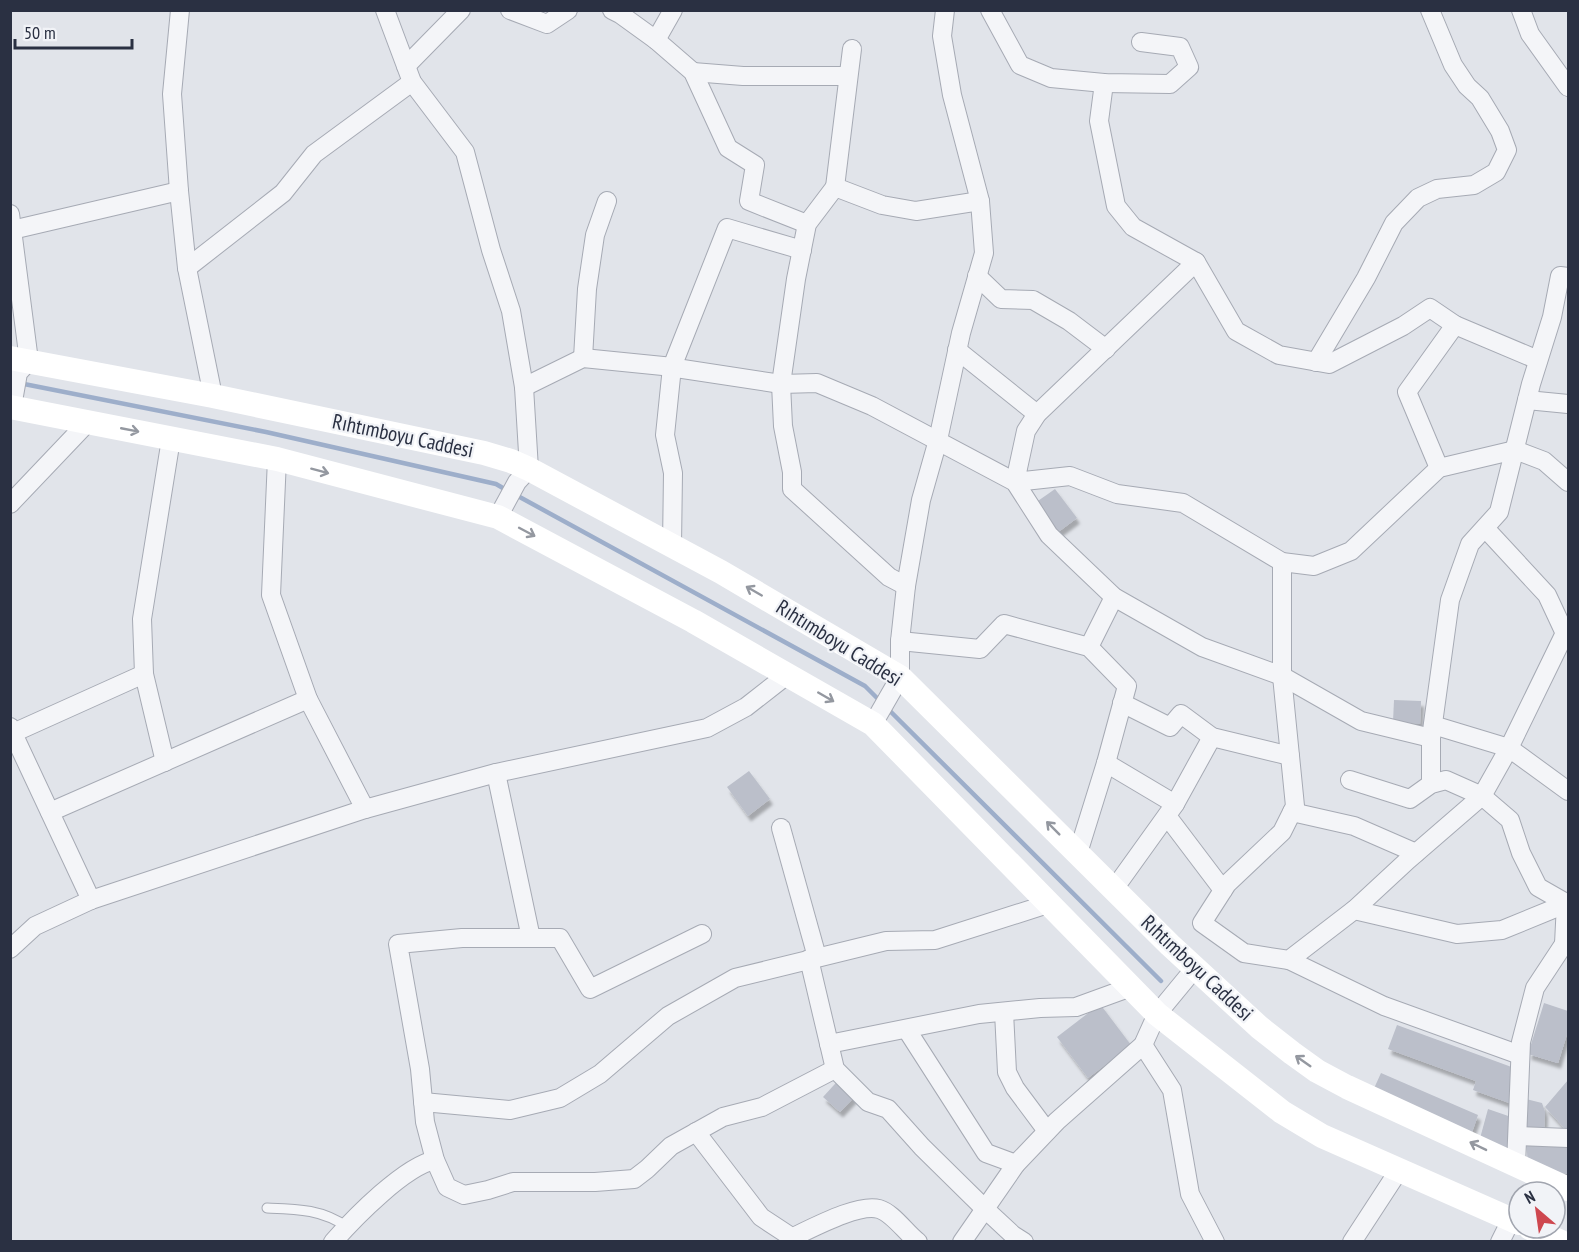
<svg xmlns="http://www.w3.org/2000/svg" width="1579" height="1252" font-family="'PT Sans Narrow',sans-serif">
<defs>
<filter id="shadow"><feDropShadow dx="3" dy="5.5" stdDeviation="1.5" flood-color="#0004"/></filter>
</defs>
<rect width="100%" height="100%" fill="#e1e4ea"/>
<g fill="none" stroke-linecap="round" stroke-linejoin="round">
<!-- stream -->
<g stroke="#9daeca" stroke-width="4.5">
<polyline points="19,383 266,432 496,484 508,491"/>
<polyline points="516,495 865,686 881,702"/>
<polyline points="887,708 1161,981"/>
</g>
</g>
<!-- building -->
<g fill="#bbbfca" filter="url(#shadow)">
<polygon points="1055,489 1077,518 1057,533 1035,503"/>
<polygon points="1394,700 1421,701 1420,724 1393,722"/>
<polygon points="749,771 770,799 748,816 727,787"/>
<polygon points="1544,1003 1568,1011 1568,1031 1558,1063 1528,1054"/>
<polygon points="1100,1004 1131,1045 1088,1078 1057,1037"/>
<polygon points="1397,1025 1517,1069 1515,1105 1473,1090 1476,1081 1388,1049"/>
<polygon points="1381,1073 1478,1115 1470,1138 1371,1095"/>
<polygon points="844,1074 861,1090 840,1112 823,1097"/>
<polygon points="1568,1080 1568,1132 1545,1107"/>
<polygon points="1526,1099 1542,1103 1545,1112 1544,1134 1527,1133"/>
<polygon points="1488,1109 1517,1119 1513,1153 1479,1142"/>
<polygon points="1526,1140 1568,1142 1568,1174 1549,1172 1528,1165"/>
</g>
<g fill="none" stroke-linecap="round" stroke-linejoin="round">
<!-- lane casing -->
<g stroke="#a6aab4" stroke-width="11">
<path id="lane" d="M267,1208C296,1209 322,1209 347,1227"/>
</g>
<!-- street casing -->
<g stroke="#a6aab4" stroke-width="20">
<g id="street">
<polyline points="180,10 172,94 179,191 187,268 213,396"/>
<polyline points="385,10 412,82 465,152 491,250 511,311 524,387 529,469 517,482 498,517"/>
<polyline points="510,10 547,24 568,10"/>
<polyline points="612,10 620,14 656,40 693,72 728,148 755,165 749,201 807,224"/>
<polyline points="990,10 1020,65 1051,78 1104,83 1170,84 1189,67 1180,47 1141,42"/>
<polyline points="1521,10 1530,34 1568,87"/>
<polyline points="656,40 673,10"/>
<polyline points="406,66 461,10"/>
<polyline points="693,72 743,76 848,76"/>
<polyline points="1104,83 1099,121 1116,206 1133,227 1196,262 1236,331 1279,355 1329,364 1403,326 1430,308 1455,325 1538,360"/>
<polyline points="835,187 852,49"/>
<polyline points="10,214 29,361 18,373 12,407"/>
<polyline points="12,230 179,191"/>
<polyline points="1196,262 1037,414 1026,431 1015,482 1070,476 1117,494 1183,503 1282,562 1314,566 1351,551 1439,468 1515,450 1544,461 1568,482"/>
<polyline points="187,268 283,193 314,154 412,82"/>
<polyline points="977,276 1001,299 1033,300 1069,321 1106,349"/>
<polyline points="957,350 1037,414"/>
<polyline points="583,358 587,289 595,235 607,201"/>
<polyline points="1316,362 1366,278 1394,223 1418,198 1437,189 1474,185 1496,172 1507,150 1500,131 1480,98 1467,86 1453,65 1430,10"/>
<polyline points="524,387 583,358 663,366 781,384 817,383 872,406 1015,482 1049,535 1114,597 1202,647 1282,676 1361,721 1431,738"/>
<polyline points="1527,400 1568,404"/>
<polyline points="277,459 271,595 308,699 365,809"/>
<polyline points="1439,468 1407,392 1455,325"/>
<polyline points="10,504 88,422"/>
<polyline points="1485,528 1547,595 1568,640"/>
<polyline points="672,545 673,473 665,435 672,367 727,228 802,250"/>
<polyline points="1282,562 1282,676 1295,806 1282,832 1227,884 1202,923 1244,953 1289,960 1354,910 1408,860 1482,796 1509,748 1565,633"/>
<polyline points="906,586 889,577 792,489 792,472 783,426 781,384 796,279 807,224 835,187 882,205 916,211 980,201"/>
<polyline points="900,641 980,649 1004,624 1089,647 1127,686 1106,763 1078,853"/>
<polyline points="1089,647 1114,597"/>
<polyline points="1122,703 1170,727 1181,714 1212,737 1290,756"/>
<polyline points="873,724 900,677 900,641 906,586 921,500 938,440 961,333 984,253 980,201 952,95 942,36 945,10"/>
<polyline points="1433,725 1509,748 1568,791"/>
<polyline points="10,727 91,900"/>
<polyline points="13,733 144,674"/>
<polyline points="165,762 144,674 142,619 171,439"/>
<polyline points="1106,763 1175,804"/>
<polyline points="496,773 531,938"/>
<polyline points="1350,780 1410,799 1431,784 1446,780 1482,796 1510,820 1521,853 1538,887 1566,903 1564,944 1568,947"/>
<polyline points="1431,784 1431,738 1450,600 1470,544 1499,512 1531,384 1552,317 1560,276 1568,277"/>
<polyline points="50,812 308,699"/>
<polyline points="1292,812 1354,826 1416,853"/>
<polyline points="1167,816 1223,890"/>
<polyline points="781,828 817,957"/>
<polyline points="1114,889 1175,804 1212,737"/>
<polyline points="1354,910 1457,934 1502,930 1568,903"/>
<polyline points="702,934 590,989 560,938 462,938 398,944 420,1069 425,1122 435,1160 447,1187 464,1195 488,1190 513,1182 595,1182 634,1179 647,1169 671,1146 723,1117 762,1107 835,1069"/>
<polyline points="10,949 35,926 91,900 365,809 496,773 707,728 746,707 787,675"/>
<polyline points="809,959 835,1069 868,1102 888,1109 922,1147 984,1208 1013,1235 1024,1242"/>
<polyline points="1289,960 1384,1006 1520,1055"/>
<polyline points="1004,1012 1007,1072 1015,1088 1047,1131"/>
<polyline points="907,1030 986,1153 1016,1164"/>
<polyline points="829,1044 979,1014 1040,1008 1076,1007 1131,987"/>
<polyline points="1143,1045 1172,1090 1190,1194 1215,1242"/>
<polyline points="423,1102 510,1110 560,1098 600,1074 668,1016 735,978 886,941 935,940 1048,904"/>
<polyline points="696,1132 761,1217 799,1242"/>
<polyline points="1518,1136 1568,1138"/>
<polyline points="1516,1165 1521,1042 1535,988 1564,944"/>
<path d="M791,1238C811,1229 858,1203 879,1209C893,1213 906,1233 918,1242"/>
<path d="M333,1242C355,1217 405,1166 435,1160"/>
<polyline points="962,1242 1016,1164 1057,1121 1143,1045 1157,1014 1195,968"/>
<polyline points="1352,1242 1399,1170"/>
<polyline points="1500,1242 1511,1220"/>
</g>
</g>
<!-- lane -->
<use href="#lane" stroke="#f4f5f8" stroke-width="9"/>
<!-- street -->
<use href="#street" stroke="#f4f5f8" stroke-width="18"/>
<!-- secondary -->
<g stroke="#fff" stroke-width="24">
<polyline points="10,358 213,396 484,453 511,461 529,469 721,572 900,677 1170,945 1259,1027 1292,1053 1317,1071 1347,1087 1568,1189"/>
<polyline points="10,407 277,459 498,517 693,621 873,724 1157,1014 1282,1112 1322,1136 1519,1223"/>
<polyline points="1530,1228 1561,1242"/>
</g>
</g>
<!-- one-way arrows -->
<defs><path id="oneway-shaft" d="M-6 0H5M1.5-3L5.5 0L1.5 3" fill="none" stroke-width="1.6" stroke-linecap="round" stroke-linejoin="round" transform="scale(1.5)"/></defs>
<g stroke="#9498a0">
<use href="#oneway-shaft" transform="translate(130 430) rotate(11)"/>
<use href="#oneway-shaft" transform="translate(320 471) rotate(15)"/>
<use href="#oneway-shaft" transform="translate(527 532) rotate(28)"/>
<use href="#oneway-shaft" transform="translate(754 591) rotate(-150)"/>
<use href="#oneway-shaft" transform="translate(826 697) rotate(30)"/>
<use href="#oneway-shaft" transform="translate(1053 828) rotate(-135)"/>
<use href="#oneway-shaft" transform="translate(1303 1061) rotate(-145)"/>
<use href="#oneway-shaft" transform="translate(1478 1146) rotate(-154)"/>
</g>
<g text-anchor="middle" stroke-width="4.5" stroke-linejoin="round" paint-order="stroke">
<!-- street labels -->
<g font-size="21" fill="#2a3042" stroke="#f1f3f7">
<text transform="translate(403 436) rotate(12)" y="7">Rıhtımboyu Caddesi</text>
<text transform="translate(839 643) rotate(32)" y="7">Rıhtımboyu Caddesi</text>
<text transform="translate(1197 968) rotate(43)" y="7">Rıhtımboyu Caddesi</text>
</g>
</g>
<!-- border -->
<rect width="1579" height="1252" fill="none" stroke="#2a3042" stroke-width="24"/>
<!-- north arrow -->
<g transform="translate(1537 1210) rotate(331)"><circle r="28" fill="#f1f3f7" stroke="#a1a5af" stroke-width="1.5"/>
<path d="M0-4.5L10 22L0 15L-10 22Z" fill="#ce474f"/>
<text y="-9" font-size="16" font-weight="bold" text-anchor="middle" fill="#2a3042">N</text>
</g>
<!-- scale -->
<path d="M15 39v9h117v-9" fill="none" stroke="#2a3042" stroke-width="3"/>
<text x="24" y="39" font-size="18" fill="#2a3042" stroke="#f1f3f7" stroke-width="4.5" paint-order="stroke">50 m</text>
</svg>
